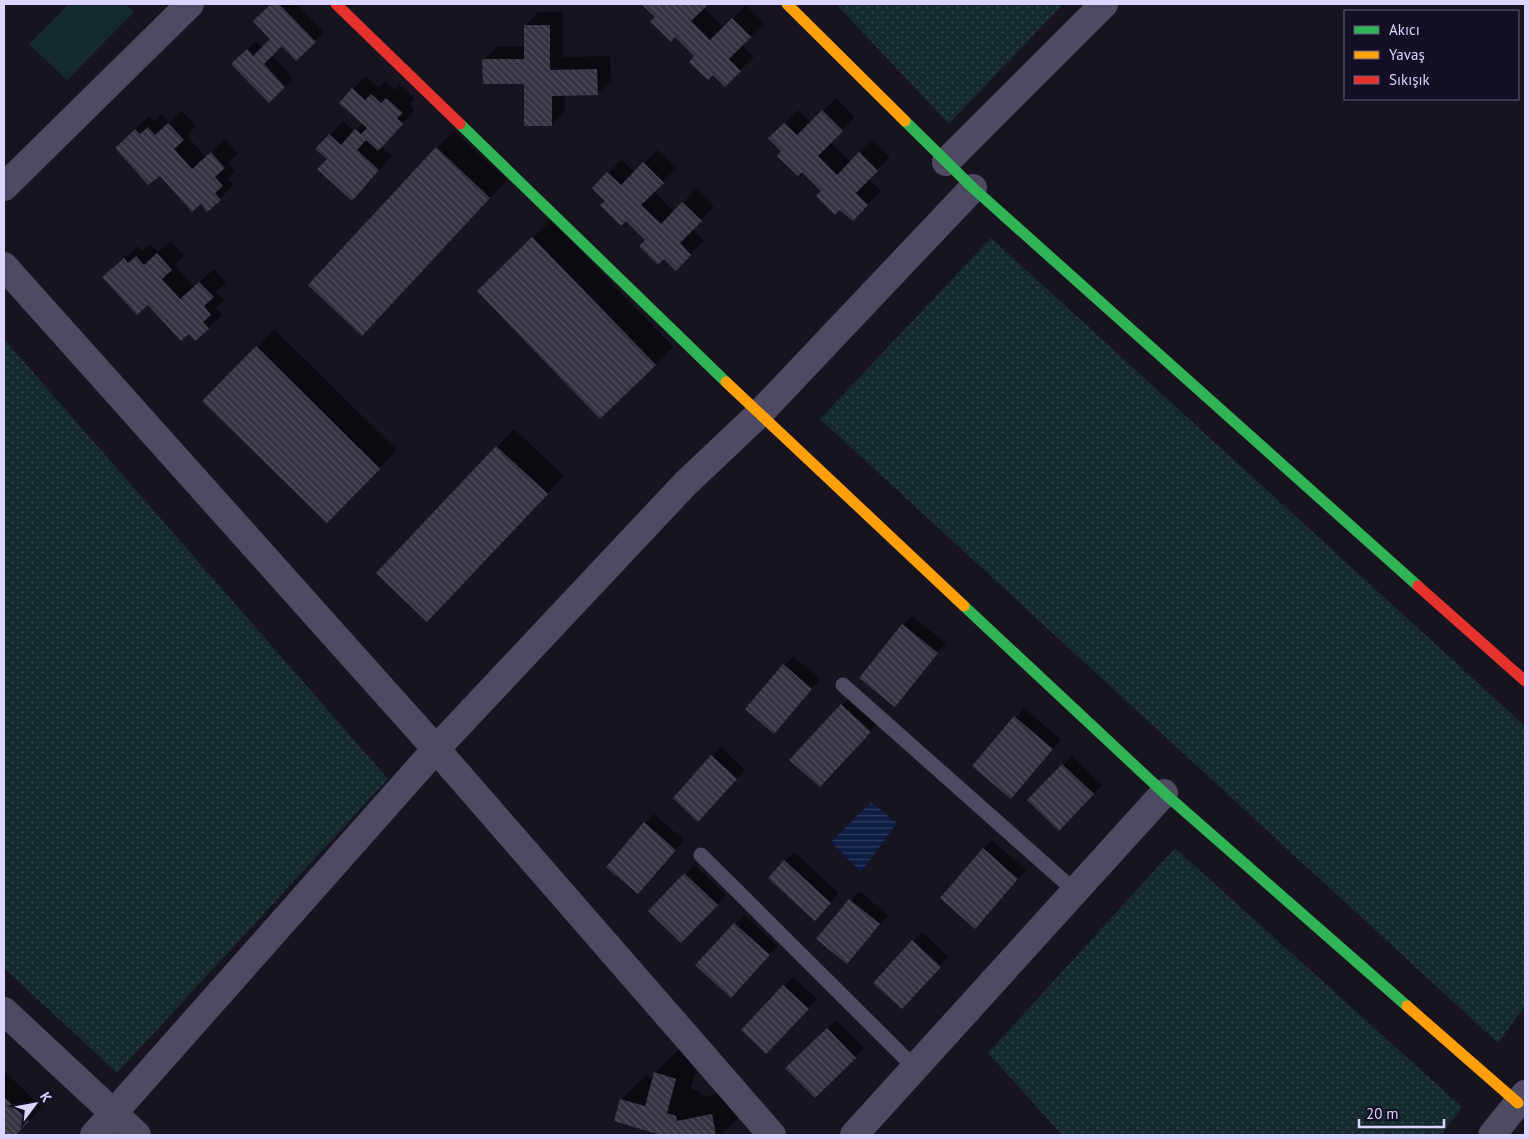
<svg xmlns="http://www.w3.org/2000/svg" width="1529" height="1139" font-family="'PT Sans',sans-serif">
<defs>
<pattern id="grass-dots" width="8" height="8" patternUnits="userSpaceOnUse" patternTransform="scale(1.25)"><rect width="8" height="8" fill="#142a2d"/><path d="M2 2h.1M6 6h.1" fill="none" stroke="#36484c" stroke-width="1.8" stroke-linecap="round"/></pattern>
<pattern id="water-rules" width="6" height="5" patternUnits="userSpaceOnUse" patternTransform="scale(1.25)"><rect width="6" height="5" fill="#0e1d43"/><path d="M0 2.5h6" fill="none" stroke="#303d5f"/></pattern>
<pattern id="building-back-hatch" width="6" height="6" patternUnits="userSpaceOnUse" patternTransform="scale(1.25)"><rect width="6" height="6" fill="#363242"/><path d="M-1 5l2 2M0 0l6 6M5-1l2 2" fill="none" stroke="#524f5e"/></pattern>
</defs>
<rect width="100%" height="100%" fill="#171420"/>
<!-- grass -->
<g fill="url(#grass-dots)">
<polygon points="836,4 1063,4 949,124"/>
<polygon points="991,238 1525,726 1525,1006 1498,1043 820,419"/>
<polygon points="4,339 388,779 117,1073 4,968"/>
<polygon points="1175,848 1462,1107 1441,1135 1062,1135 988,1053"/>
</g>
<!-- pitch -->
<polygon fill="#142a2d" points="69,4 126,4 134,12 67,80 29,44"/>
<!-- water -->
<polygon fill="url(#water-rules)" points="871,802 897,823 861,872 831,842"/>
<!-- shadow -->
<g fill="#0007">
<polygon points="273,4 296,4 324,32 296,59 282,45 272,55 293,78 269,101 233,64 256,41 263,48 272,39 255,21"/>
<polygon points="643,4 707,4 703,7 724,28 746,5 764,23 742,45 754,57 725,85"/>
<polygon points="538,12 563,12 563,57 610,56 611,80 597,94 565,94 565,111 552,124 525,82 484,60 497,46 525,46 525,26"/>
<polygon points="366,76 379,88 385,81 395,90 400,85 415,99 410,104 415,110 381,147 392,156 365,186 317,149 343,121 354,132 363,123 353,89"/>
<polygon points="836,98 855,117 830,142 851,162 873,140 890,157 868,179 881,191 866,206 840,208 770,138 798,110 811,123"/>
<polygon points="182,111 196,126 187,136 206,157 225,139 238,154 228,163 235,171 228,179 233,185 220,199 130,134 149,116 154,121 162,114 169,123"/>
<polygon points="454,131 507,180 362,334 437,148"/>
<polygon points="657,150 677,168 654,191 674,212 696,189 714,207 692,229 704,241 689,256 664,257 594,188 621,160 635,172"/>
<polygon points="551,220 673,347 655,364 496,273"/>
<polygon points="171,241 184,255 175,265 194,287 214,269 226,283 216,292 224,301 216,308 222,315 208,328 118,264 138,246 142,251 150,244 158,252"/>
<polygon points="274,329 397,450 327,521 204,401"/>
<polygon points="514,429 564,476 444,602 377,573"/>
<polygon points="912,616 946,643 895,705 903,625"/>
<polygon points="793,656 820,679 774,733 746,709"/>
<polygon points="851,696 879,722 828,777 842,705"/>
<polygon points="1024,708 1061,740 1020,788 974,766"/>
<polygon points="721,747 745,770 707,811 674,797"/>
<polygon points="1072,756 1102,785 1059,829 1029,800"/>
<polygon points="654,814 684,840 638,893 645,823"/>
<polygon points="992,840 1026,870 984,918 983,849"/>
<polygon points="794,852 839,893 824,910 785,861"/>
<polygon points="694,865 726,895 690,933 650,911"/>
<polygon points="859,891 888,915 847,963 818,939"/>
<polygon points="744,915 778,946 739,987 697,965"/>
<polygon points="922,932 949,957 910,998 874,982"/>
<polygon points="793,977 817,999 775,1044 742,1030"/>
<polygon points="836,1020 864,1048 815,1097 787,1068"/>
<polygon points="680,1048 700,1054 691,1088 700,1092 702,1097 736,1091 741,1115 721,1135 658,1135 658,1133 621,1100 646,1075 654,1078 655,1073"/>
<polygon points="4,1071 42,1107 16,1135 4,1135"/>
</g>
<!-- building -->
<g fill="url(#building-back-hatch)">
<polygon points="271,4 279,4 316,42 296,61 282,46 264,64 285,87 269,103 231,64 247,49 253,56 270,39 253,21"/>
<polygon points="641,4 709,4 691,21 710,40 732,18 751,37 729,59 741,71 725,87 713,75 708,80 689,62 694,56 675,37 671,42 650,21 655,17"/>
<polygon points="524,25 550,25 550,70 597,69 598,95 552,96 552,126 524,126 524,84 483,84 482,59 524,59"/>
<polygon points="352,88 365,100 371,94 381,103 386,98 403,113 397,118 403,124 378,151 366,140 357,150 379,170 352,201 317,169 327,159 315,149 329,134 341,145 355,129 361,134 367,128 339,103"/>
<polygon points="822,110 843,131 818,156 837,175 859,152 878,171 856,193 868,205 853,221 840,210 835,215 816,196 821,191 802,172 798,176 777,156 781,151 768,138 784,123 797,135"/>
<polygon points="168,123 184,140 174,149 192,169 211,152 225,168 215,177 223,186 215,193 221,200 207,212 201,204 192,212 160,176 148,185 115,148 135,129 140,134 148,127 155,135"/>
<polygon points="436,147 490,198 362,336 308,285"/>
<polygon points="643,162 664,183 641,205 661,224 682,202 702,221 680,243 691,255 676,271 664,259 658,265 639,246 645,240 626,221 621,226 600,205 605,201 592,188 607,172 621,185"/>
<polygon points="532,237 656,365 600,419 477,291"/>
<polygon points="157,253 172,270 162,279 180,299 199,282 214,297 204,306 211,315 203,322 209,329 195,341 189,334 181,341 148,305 137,315 102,277 124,258 128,263 136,256 144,265"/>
<polygon points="256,346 380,469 327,523 202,401"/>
<polygon points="496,446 548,494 427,622 376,573"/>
<polygon points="902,624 938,653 895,707 859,678"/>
<polygon points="783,664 812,689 774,734 745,709"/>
<polygon points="841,704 871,732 820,787 789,760"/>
<polygon points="1014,716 1053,749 1011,799 972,766"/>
<polygon points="711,755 737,779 698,822 673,798"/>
<polygon points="1062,764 1094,794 1059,831 1027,800"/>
<polygon points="644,822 676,850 638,894 606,867"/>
<polygon points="983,848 1018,879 975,929 940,898"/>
<polygon points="784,860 831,903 815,921 768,878"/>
<polygon points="684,873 718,905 681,943 648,911"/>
<polygon points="849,899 880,924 847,964 816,939"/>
<polygon points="734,923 770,955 731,998 695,965"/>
<polygon points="912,940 941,967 902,1009 873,983"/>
<polygon points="783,985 809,1009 766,1054 741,1030"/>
<polygon points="827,1028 856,1058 815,1098 785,1068"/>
<polygon points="654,1072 676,1079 667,1113 676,1116 677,1121 712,1114 716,1135 657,1135 657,1134 614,1121 620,1099 645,1106"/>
<polygon points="4,1097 29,1121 16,1135 4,1135"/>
</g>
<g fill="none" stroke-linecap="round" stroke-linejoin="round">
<!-- lane -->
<g stroke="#4d4a61" stroke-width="15">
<polyline points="843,685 1075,891"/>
<polyline points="701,855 915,1068"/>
</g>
<!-- street -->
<g stroke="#4d4a61" stroke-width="28">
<polyline points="946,162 1104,4"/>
<polyline points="4,187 190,4"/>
<polyline points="4,266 436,749 772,1135"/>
<polyline points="4,1011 137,1135"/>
<polyline points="94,1135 436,749 685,484 759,414 973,188"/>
<polyline points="854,1135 1164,793"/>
<polyline points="1492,1135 1525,1094"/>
</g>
<!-- fast -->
<g stroke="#30b455" stroke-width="11">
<polyline points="905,121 973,188 1418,586"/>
<polyline points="460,124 726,382"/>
<polyline points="964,606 1164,793 1407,1006"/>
</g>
<!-- slow -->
<g stroke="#ff9f0a" stroke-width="11">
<polyline points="787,4 905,121"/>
<polyline points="726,382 964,606"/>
<polyline points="1407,1006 1518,1103"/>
</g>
<!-- jam -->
<g stroke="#e5322d" stroke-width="11">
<polyline points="336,4 460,124"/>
<polyline points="1418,586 1525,681"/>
</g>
</g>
<!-- border -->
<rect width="1529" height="1139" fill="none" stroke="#dcd5fe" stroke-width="10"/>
<!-- legend -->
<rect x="1344" y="10" width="175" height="90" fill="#150f25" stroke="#655e7c"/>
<rect x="1354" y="26" width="25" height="8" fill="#30b455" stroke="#655e7c"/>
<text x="1389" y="35" font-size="15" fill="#dcd5fe">Akıcı</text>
<rect x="1354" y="51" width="25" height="8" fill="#ff9f0a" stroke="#655e7c"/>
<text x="1389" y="60" font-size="15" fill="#dcd5fe">Yavaş</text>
<rect x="1354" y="76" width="25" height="8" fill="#e5322d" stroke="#655e7c"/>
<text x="1389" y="85" font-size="15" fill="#dcd5fe">Sıkışık</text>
<!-- north arrow -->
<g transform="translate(35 1104) rotate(58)" stroke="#150f25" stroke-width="4" paint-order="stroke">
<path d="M0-4L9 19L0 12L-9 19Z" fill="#dcd5fe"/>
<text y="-8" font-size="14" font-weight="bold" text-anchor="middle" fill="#dcd5fe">K</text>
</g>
<!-- scale -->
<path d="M1359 1119v8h85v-8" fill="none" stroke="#dcd5fe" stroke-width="2.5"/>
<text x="1366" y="1119" font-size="15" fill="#dcd5fe" stroke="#150f25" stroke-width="4" paint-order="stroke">20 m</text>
</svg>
